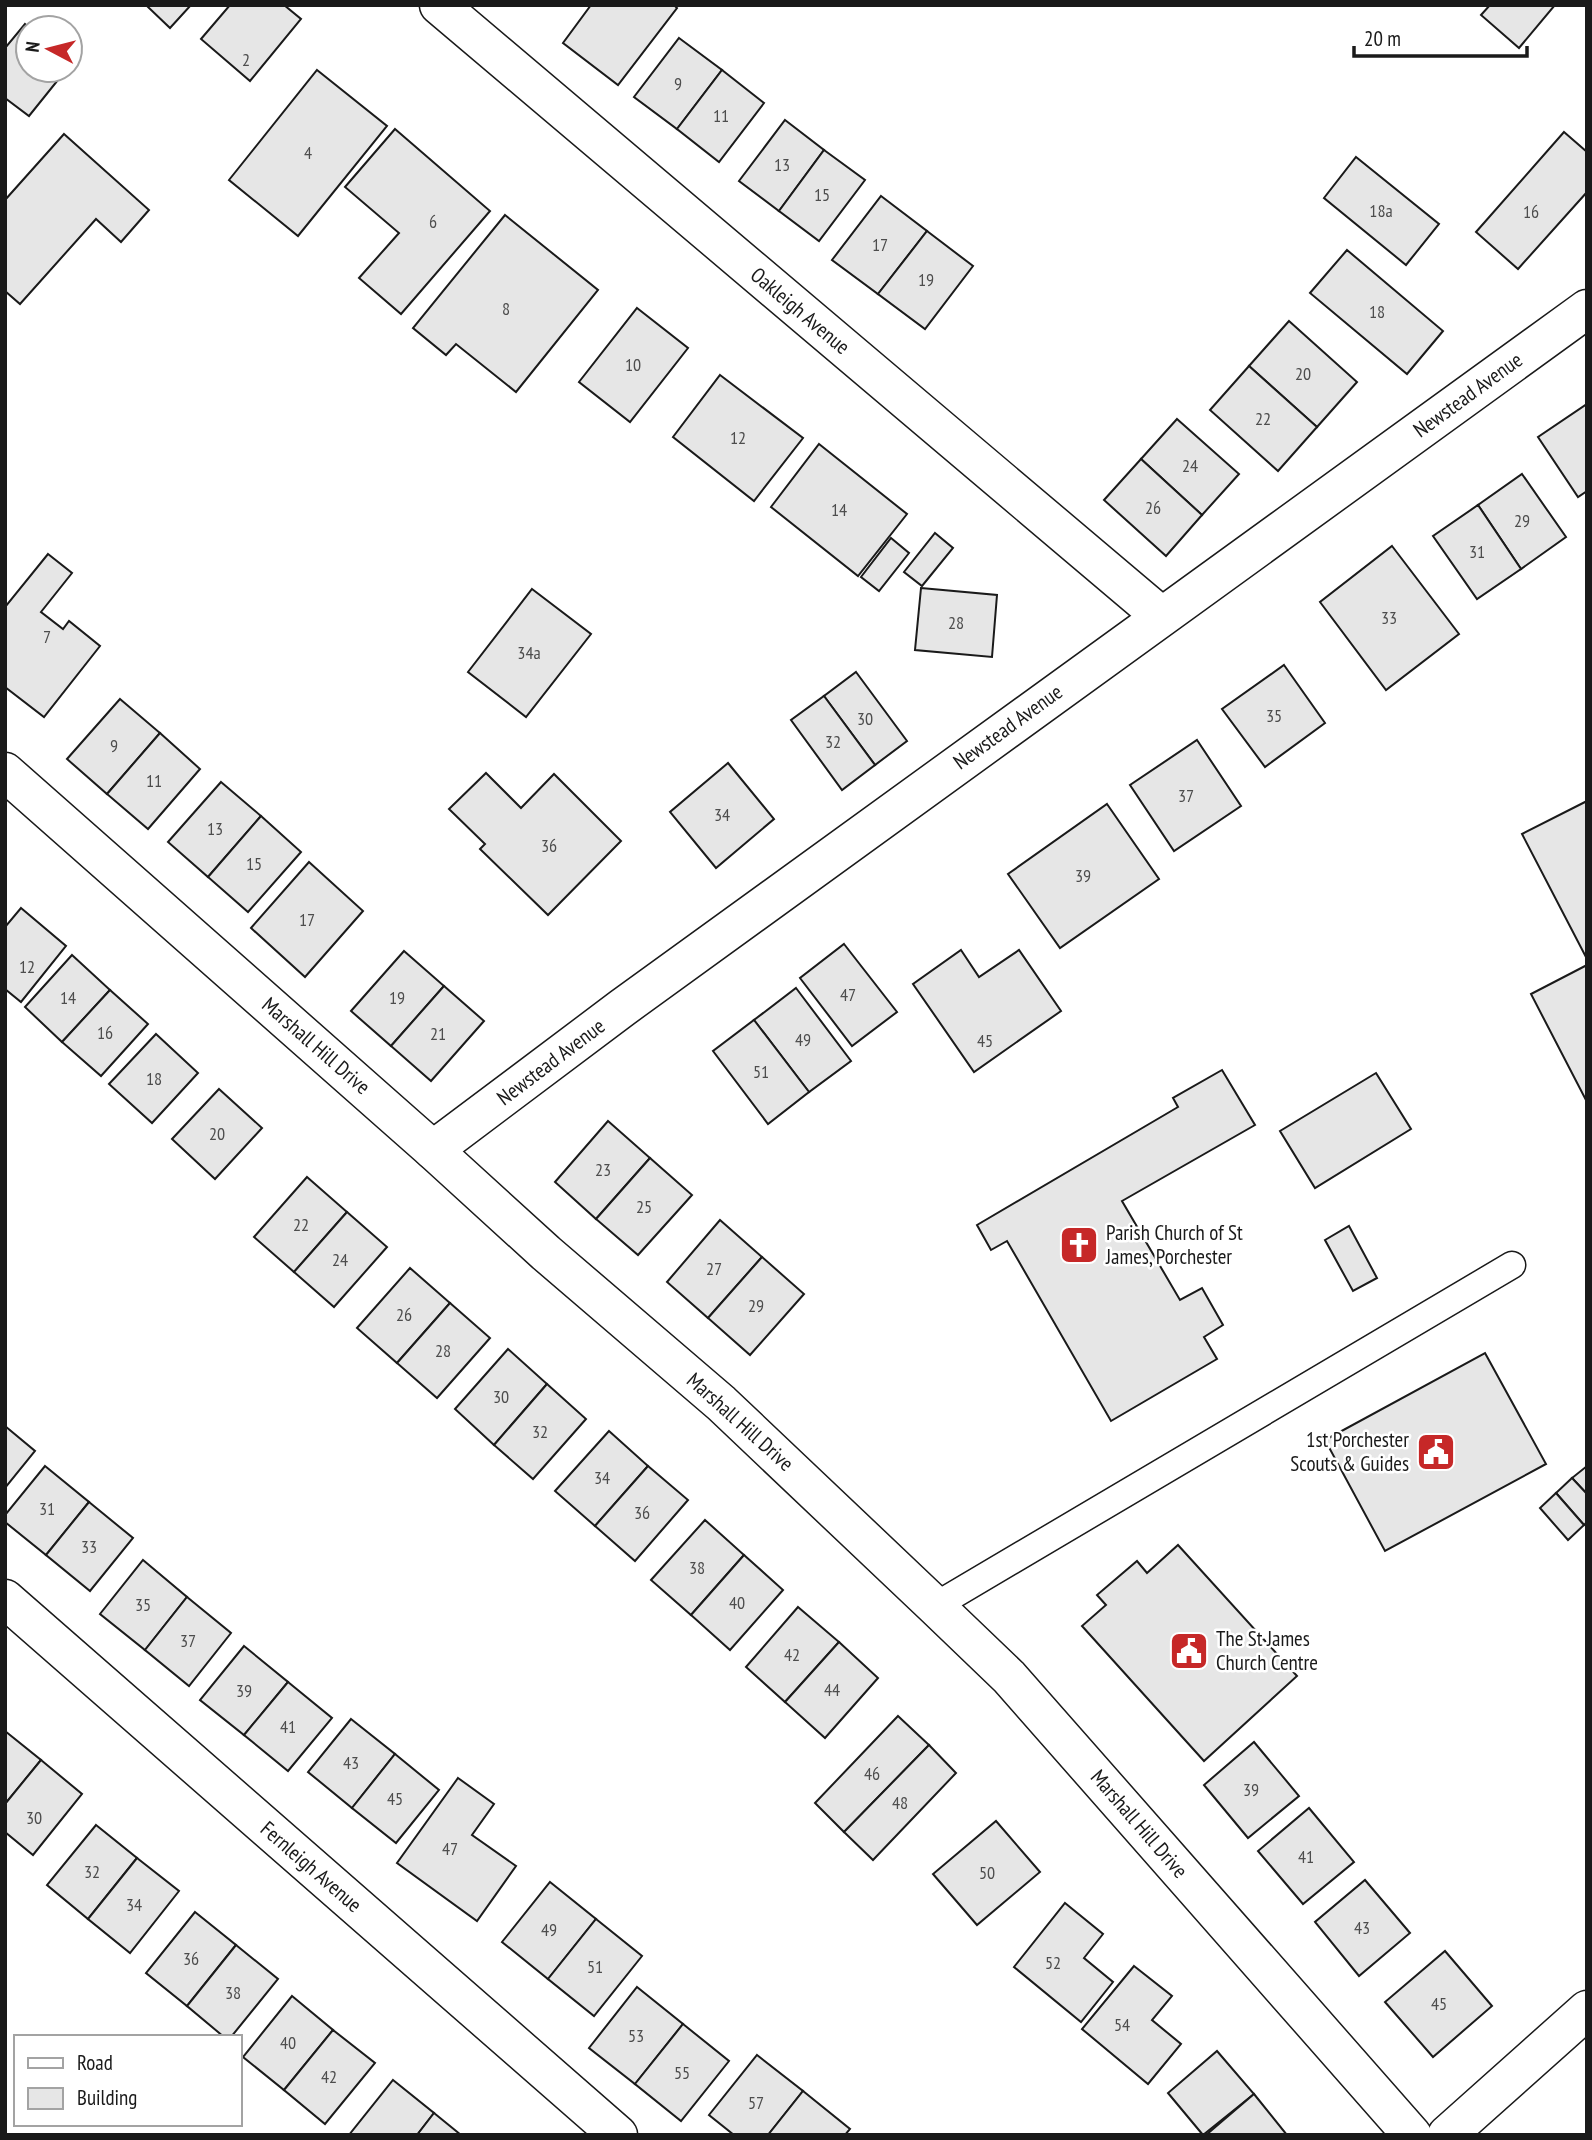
<svg xmlns="http://www.w3.org/2000/svg" width="1592" height="2140" font-family="'PT Sans Narrow',sans-serif">
<rect width="100%" height="100%" fill="#fff"/>
<!-- building -->
<g fill="#e6e6e6" stroke="#1a1a1a" stroke-width="2">
<polygon points="150,5 191,5 170,28 148,7"/>
<polygon points="230,5 284,5 301,19 250,81 201,39"/>
<polygon points="591,5 674,5 677,8 618,85 563,43"/>
<polygon points="1490,5 1555,5 1519,48 1481,15"/>
<polygon points="25,24 30,28 28,28 28,70 66,70 29,116 5,98 5,48"/>
<polygon points="679,38 722,70 677,129 634,97"/>
<polygon points="317,70 387,126 298,236 229,180"/>
<polygon points="722,70 764,103 719,162 677,129"/>
<polygon points="785,120 824,150 779,211 739,181"/>
<polygon points="395,129 490,211 401,314 359,278 399,233 345,187"/>
<polygon points="1564,132 1587,152 1587,192 1518,269 1476,232"/>
<polygon points="64,134 149,210 121,242 96,219 20,304 5,291 5,200"/>
<polygon points="824,150 865,180 819,241 779,211"/>
<polygon points="1356,157 1439,224 1406,265 1324,198"/>
<polygon points="881,196 927,231 878,294 832,260"/>
<polygon points="505,215 598,290 516,392 456,344 446,355 413,328"/>
<polygon points="927,231 973,266 925,329 878,294"/>
<polygon points="1347,250 1443,331 1407,374 1310,293"/>
<polygon points="637,308 688,348 630,422 579,382"/>
<polygon points="1289,321 1357,382 1317,427 1249,366"/>
<polygon points="1249,366 1317,427 1278,471 1210,410"/>
<polygon points="720,375 803,438 754,501 673,437"/>
<polygon points="1587,404 1587,491 1578,497 1538,437"/>
<polygon points="1177,419 1239,474 1202,515 1141,459"/>
<polygon points="819,444 907,514 858,576 771,507"/>
<polygon points="1141,459 1202,515 1166,556 1104,500"/>
<polygon points="1522,474 1566,537 1521,569 1478,505"/>
<polygon points="1478,505 1521,569 1477,599 1433,536"/>
<polygon points="935,533 953,548 922,586 904,572"/>
<polygon points="891,538 909,553 879,591 861,577"/>
<polygon points="1392,546 1459,634 1386,690 1320,602"/>
<polygon points="48,554 72,573 41,612 63,629 69,621 100,646 44,717 5,687 5,607"/>
<polygon points="921,588 997,595 992,657 915,650"/>
<polygon points="532,589 591,634 526,717 468,672"/>
<polygon points="1284,665 1325,723 1265,767 1222,709"/>
<polygon points="856,672 907,741 875,765 824,696"/>
<polygon points="824,696 875,765 842,790 791,720"/>
<polygon points="120,699 160,733 107,794 67,759"/>
<polygon points="160,733 200,769 148,829 107,794"/>
<polygon points="1197,740 1241,806 1174,851 1130,785"/>
<polygon points="728,763 774,819 716,868 670,812"/>
<polygon points="486,773 521,808 554,774 621,841 548,915 480,849 485,844 449,809"/>
<polygon points="221,782 261,816 208,877 168,842"/>
<polygon points="1587,801 1587,959 1522,834"/>
<polygon points="1107,804 1159,879 1060,948 1008,874"/>
<polygon points="261,816 301,852 248,912 208,877"/>
<polygon points="309,862 363,911 305,977 251,928"/>
<polygon points="21,908 66,946 21,1002 5,989 5,927"/>
<polygon points="844,944 897,1012 852,1046 800,978"/>
<polygon points="961,950 979,977 1019,950 1061,1011 974,1072 913,984"/>
<polygon points="404,951 444,986 391,1046 351,1011"/>
<polygon points="72,955 110,990 62,1042 25,1007"/>
<polygon points="1587,965 1587,1102 1531,994"/>
<polygon points="444,986 484,1021 431,1081 391,1046"/>
<polygon points="796,988 851,1061 809,1092 754,1020"/>
<polygon points="110,990 148,1024 101,1076 62,1042"/>
<polygon points="754,1020 809,1092 768,1124 713,1051"/>
<polygon points="156,1034 198,1073 152,1123 109,1084"/>
<polygon points="1222,1070 1255,1125 1122,1201 1180,1300 1202,1288 1223,1325 1204,1337 1217,1359 1111,1421 1007,1241 991,1250 977,1225 1178,1107 1173,1098"/>
<polygon points="1376,1073 1411,1129 1315,1188 1280,1131"/>
<polygon points="219,1089 262,1128 215,1179 172,1139"/>
<polygon points="608,1121 650,1158 596,1219 555,1182"/>
<polygon points="650,1158 692,1195 638,1255 596,1219"/>
<polygon points="307,1177 347,1212 294,1272 254,1237"/>
<polygon points="347,1212 387,1247 334,1307 294,1272"/>
<polygon points="720,1220 762,1257 708,1318 667,1282"/>
<polygon points="1349,1226 1377,1278 1353,1291 1325,1240"/>
<polygon points="762,1257 804,1294 750,1355 708,1318"/>
<polygon points="410,1268 450,1303 397,1363 357,1328"/>
<polygon points="450,1303 490,1338 437,1398 397,1363"/>
<polygon points="508,1349 547,1384 494,1445 455,1409"/>
<polygon points="1485,1353 1546,1464 1385,1551 1325,1440"/>
<polygon points="547,1384 586,1419 533,1479 494,1445"/>
<polygon points="5,1426 35,1451 5,1488"/>
<polygon points="609,1431 648,1466 595,1526 555,1491"/>
<polygon points="45,1466 89,1502 46,1555 5,1522 5,1515"/>
<polygon points="648,1466 688,1500 635,1561 595,1526"/>
<polygon points="1587,1466 1587,1494 1572,1478"/>
<polygon points="1572,1478 1587,1494 1587,1522 1584,1525 1556,1493"/>
<polygon points="1556,1493 1584,1525 1568,1540 1540,1508"/>
<polygon points="89,1502 133,1538 90,1591 46,1555"/>
<polygon points="705,1520 744,1555 691,1615 651,1580"/>
<polygon points="1178,1545 1297,1676 1204,1761 1082,1626 1106,1605 1097,1595 1137,1561 1147,1573"/>
<polygon points="744,1555 783,1590 730,1650 691,1615"/>
<polygon points="143,1560 187,1597 145,1650 100,1614"/>
<polygon points="187,1597 231,1633 189,1686 145,1650"/>
<polygon points="798,1607 839,1642 785,1702 746,1667"/>
<polygon points="839,1642 878,1678 825,1738 785,1702"/>
<polygon points="244,1646 288,1682 244,1735 200,1700"/>
<polygon points="288,1682 332,1718 288,1771 244,1735"/>
<polygon points="898,1716 929,1745 844,1832 815,1803"/>
<polygon points="351,1719 395,1754 352,1808 308,1772"/>
<polygon points="5,1731 41,1760 5,1804"/>
<polygon points="1254,1742 1299,1796 1248,1838 1204,1785"/>
<polygon points="929,1745 956,1773 873,1860 844,1832"/>
<polygon points="395,1754 439,1790 396,1843 352,1808"/>
<polygon points="41,1760 82,1794 33,1855 5,1832 5,1804"/>
<polygon points="458,1778 494,1804 472,1835 516,1866 477,1921 397,1863"/>
<polygon points="1309,1808 1354,1862 1303,1904 1258,1851"/>
<polygon points="996,1821 1040,1872 977,1925 933,1874"/>
<polygon points="96,1825 137,1858 88,1919 47,1885"/>
<polygon points="137,1858 179,1891 130,1953 88,1919"/>
<polygon points="1365,1880 1410,1933 1359,1976 1315,1922"/>
<polygon points="550,1882 596,1919 548,1979 502,1942"/>
<polygon points="1065,1903 1103,1934 1084,1958 1113,1982 1081,2022 1014,1967"/>
<polygon points="195,1912 236,1945 187,2006 146,1973"/>
<polygon points="596,1919 642,1956 594,2016 548,1979"/>
<polygon points="236,1945 278,1979 231,2037 224,2037 187,2006"/>
<polygon points="1445,1951 1492,2006 1433,2057 1385,2002"/>
<polygon points="1134,1966 1172,1996 1152,2020 1181,2044 1148,2084 1082,2029"/>
<polygon points="637,1987 683,2024 635,2084 589,2048"/>
<polygon points="292,1996 333,2030 284,2090 243,2057"/>
<polygon points="683,2024 729,2061 681,2121 635,2084"/>
<polygon points="333,2030 375,2063 325,2124 284,2090"/>
<polygon points="1217,2051 1254,2094 1203,2135 1168,2093"/>
<polygon points="757,2055 803,2091 768,2135 734,2135 709,2115"/>
<polygon points="393,2080 434,2113 417,2135 349,2135"/>
<polygon points="803,2091 850,2129 845,2135 768,2135"/>
<polygon points="1254,2094 1287,2135 1206,2135"/>
<polygon points="434,2113 461,2135 417,2135"/>
</g>
<g fill="none" stroke-linecap="round" stroke-linejoin="round">
<!-- service casing -->
<g stroke="#1a1a1a" stroke-width="29">
<polyline id="service" points="935,1606 1512,1265"/>
</g>
<!-- minor casing -->
<g stroke="#1a1a1a" stroke-width="41">
<g id="minor">
<polyline points="439,5 1161,616"/>
<polyline points="5,772 433,1150 546,1253 721,1403 935,1606 1009,1677 1412,2135"/>
<polyline points="433,1150 622,1008 1587,309"/>
<polyline points="5,1599 618,2135"/>
<polyline points="1447,2135 1587,2010"/>
</g>
</g>
<!-- service -->
<use href="#service" stroke="#fff" stroke-width="26"/>
<!-- minor -->
<use href="#minor" stroke="#fff" stroke-width="38"/>
</g>
<!-- icons -->
<defs>
<g id="church-square" transform="scale(2.0125)"><rect x="-9" y="-9" width="18" height="18" rx="4" fill="#c62828" stroke="#fff"/><path d="M-1.2-6h2.4v3.5h3.3v2.4h-3.3V6h-2.4V-.1h-3.3v-2.4h3.3Z" fill="#fff"/></g>
<g id="civic-square" transform="scale(2.0125)"><rect x="-9" y="-9" width="18" height="18" rx="4" fill="#c62828" stroke="#fff"/><path d="M-.6-6.5H3V-4.5H.6V-3L4-1V1h2V6H-6V1h2V-1L-.6-3ZM-1.2 2.5V6h2.4V2.5Z" fill="#fff"/></g>
</defs>
<g fill-rule="evenodd">
<use href="#church-square" x="1079" y="1245"/>
<use href="#civic-square" x="1436" y="1452"/>
<use href="#civic-square" x="1189" y="1651"/>
</g>
<g text-anchor="middle" stroke-width="5" stroke-linejoin="round" paint-order="stroke">
<!-- number labels -->
<g font-size="18" fill="#4d4d4d">
<text x="246" y="66">2</text>
<text x="678" y="90">9</text>
<text x="721" y="122">11</text>
<text x="308" y="159">4</text>
<text x="782" y="171">13</text>
<text x="822" y="201">15</text>
<text x="1381" y="217">18a</text>
<text x="1531" y="218">16</text>
<text x="433" y="228">6</text>
<text x="880" y="251">17</text>
<text x="926" y="286">19</text>
<text x="506" y="315">8</text>
<text x="1377" y="318">18</text>
<text x="633" y="371">10</text>
<text x="1303" y="380">20</text>
<text x="1263" y="425">22</text>
<text x="738" y="444">12</text>
<text x="1190" y="472">24</text>
<text x="1153" y="514">26</text>
<text x="839" y="516">14</text>
<text x="1522" y="527">29</text>
<text x="1477" y="558">31</text>
<text x="1389" y="624">33</text>
<text x="956" y="629">28</text>
<text x="47" y="643">7</text>
<text x="529" y="659">34a</text>
<text x="1274" y="722">35</text>
<text x="865" y="725">30</text>
<text x="833" y="748">32</text>
<text x="114" y="752">9</text>
<text x="154" y="787">11</text>
<text x="1186" y="802">37</text>
<text x="722" y="821">34</text>
<text x="215" y="835">13</text>
<text x="549" y="852">36</text>
<text x="254" y="870">15</text>
<text x="1083" y="882">39</text>
<text x="307" y="926">17</text>
<text x="27" y="973">12</text>
<text x="848" y="1001">47</text>
<text x="68" y="1004">14</text>
<text x="397" y="1004">19</text>
<text x="105" y="1039">16</text>
<text x="438" y="1040">21</text>
<text x="803" y="1046">49</text>
<text x="985" y="1047">45</text>
<text x="761" y="1078">51</text>
<text x="154" y="1085">18</text>
<text x="217" y="1140">20</text>
<text x="603" y="1176">23</text>
<text x="644" y="1213">25</text>
<text x="301" y="1231">22</text>
<text x="340" y="1266">24</text>
<text x="714" y="1275">27</text>
<text x="756" y="1312">29</text>
<text x="404" y="1321">26</text>
<text x="443" y="1357">28</text>
<text x="501" y="1403">30</text>
<text x="540" y="1438">32</text>
<text x="602" y="1484">34</text>
<text x="47" y="1515">31</text>
<text x="642" y="1519">36</text>
<text x="89" y="1553">33</text>
<text x="697" y="1574">38</text>
<text x="737" y="1609">40</text>
<text x="143" y="1611">35</text>
<text x="188" y="1647">37</text>
<text x="792" y="1661">42</text>
<text x="832" y="1696">44</text>
<text x="244" y="1697">39</text>
<text x="288" y="1733">41</text>
<text x="351" y="1769">43</text>
<text x="872" y="1780">46</text>
<text x="1251" y="1796">39</text>
<text x="395" y="1805">45</text>
<text x="900" y="1809">48</text>
<text x="34" y="1824">30</text>
<text x="450" y="1855">47</text>
<text x="1306" y="1863">41</text>
<text x="92" y="1878">32</text>
<text x="987" y="1879">50</text>
<text x="134" y="1911">34</text>
<text x="1362" y="1934">43</text>
<text x="549" y="1936">49</text>
<text x="191" y="1965">36</text>
<text x="1053" y="1969">52</text>
<text x="595" y="1973">51</text>
<text x="233" y="1999">38</text>
<text x="1439" y="2010">45</text>
<text x="1122" y="2031">54</text>
<text x="636" y="2042">53</text>
<text x="288" y="2049">40</text>
<text x="682" y="2079">55</text>
<text x="329" y="2083">42</text>
<text x="756" y="2109">57</text>
</g>
<!-- street labels -->
<g font-size="21" fill="#1a1a1a" stroke="#fff">
<text transform="translate(800 311) rotate(40)" y="7">Oakleigh Avenue</text>
<text transform="translate(1468 395) rotate(-36)" y="7">Newstead Avenue</text>
<text transform="translate(1008 727) rotate(-36)" y="7">Newstead Avenue</text>
<text transform="translate(316 1046) rotate(41)" y="7">Marshall Hill Drive</text>
<text transform="translate(551 1062) rotate(-37)" y="7">Newstead Avenue</text>
<text transform="translate(740 1422) rotate(42)" y="7">Marshall Hill Drive</text>
<text transform="translate(1139 1824) rotate(49)" y="7">Marshall Hill Drive</text>
<text transform="translate(311 1867) rotate(41)" y="7">Fernleigh Avenue</text>
</g>
<!-- poi labels -->
<g font-size="21" fill="#1a1a1a" stroke="#fff" text-anchor="start">
<text x="1106" y="1240">Parish Church of St<tspan x="1106" dy="24">James, Porchester</tspan></text>
<text x="1409" y="1447" text-anchor="end">1st Porchester<tspan x="1409" dy="24">Scouts &amp; Guides</tspan></text>
<text x="1216" y="1646">The St James<tspan x="1216" dy="24">Church Centre</tspan></text>
</g>
</g>
<!-- border -->
<rect width="1592" height="2140" fill="none" stroke="#1a1a1a" stroke-width="14"/>
<!-- legend -->
<rect x="14" y="2035" width="228" height="91" fill="#ffffff" stroke="#a3a3a3" stroke-width="2"/>
<rect x="28" y="2058" width="35" height="10" fill="#ffffff" stroke="#a3a3a3" stroke-width="2"/>
<text x="77" y="2070" font-size="21" fill="#1a1a1a">Road</text>
<rect x="28" y="2088" width="35" height="21" fill="#e6e6e6" stroke="#a3a3a3" stroke-width="2"/>
<text x="77" y="2105" font-size="21" fill="#1a1a1a">Building</text>
<!-- north arrow -->
<g transform="translate(49 49) rotate(277)"><circle r="33" fill="#ffffff" stroke="#a3a3a3" stroke-width="2"/>
<path d="M0-5L12 26L0 18L-12 26Z" fill="#c62828"/>
<text y="-10" font-size="19" font-weight="bold" text-anchor="middle" fill="#1a1a1a">N</text>
</g>
<!-- scale -->
<path d="M1354 46v10h173v-10" fill="none" stroke="#1a1a1a" stroke-width="3.5"/>
<text x="1364" y="46" font-size="21" fill="#1a1a1a" stroke="#ffffff" stroke-width="5" paint-order="stroke">20 m</text>
</svg>
